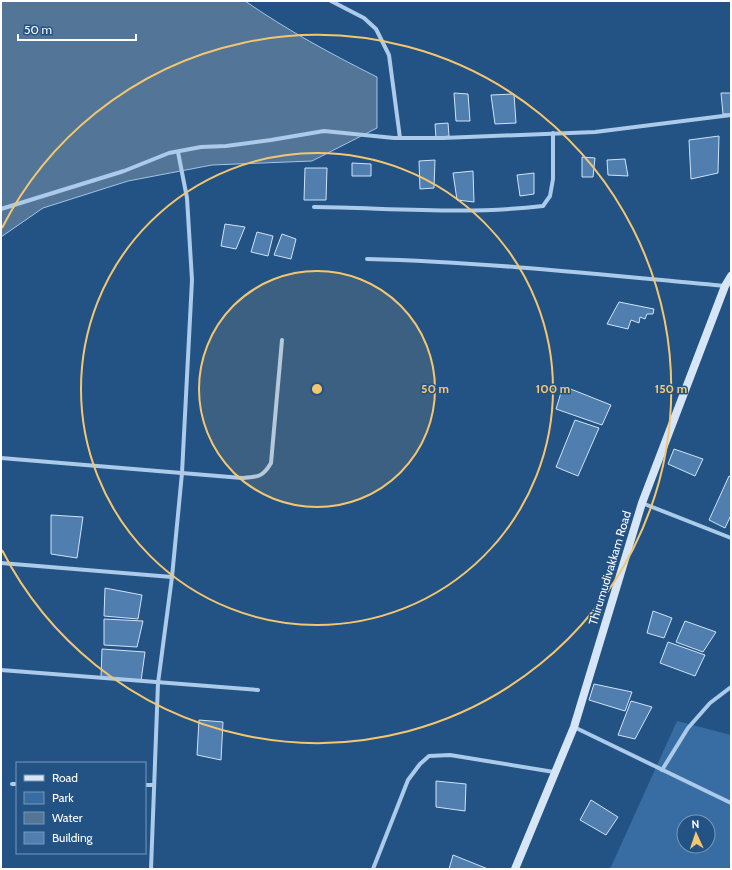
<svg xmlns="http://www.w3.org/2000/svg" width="732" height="870" font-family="Cabin,sans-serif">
<rect width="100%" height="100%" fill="#235285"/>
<!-- green -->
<path fill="#376da2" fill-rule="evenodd" d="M677,721L731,735V869H610ZM684,822H708V846H684Z"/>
<!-- water -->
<path fill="#537598" stroke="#a0c6ea" d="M1,1H245C287,30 331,54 377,77V128L312,161L212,165L128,181L43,208L1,237Z"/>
<!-- building -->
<g fill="#507faf" stroke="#d0e3f7">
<polygon points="454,93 468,94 470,121 456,121"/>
<polygon points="721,93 731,93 731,114 723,114"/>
<polygon points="514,94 516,123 495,124 491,95"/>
<polygon points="448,123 449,136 436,138 435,124"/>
<polygon points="719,136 718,173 691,179 689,140"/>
<polygon points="582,157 595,158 593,177 582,177"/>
<polygon points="625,159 628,176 608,175 607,160"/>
<polygon points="435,160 434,188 420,189 419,161"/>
<polygon points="352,163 371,164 371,176 352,176"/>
<polygon points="305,168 327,168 326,200 304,200"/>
<polygon points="473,171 474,202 457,200 453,173"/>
<polygon points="534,173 534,194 520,196 517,175"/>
<polygon points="225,224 245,227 236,249 221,246"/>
<polygon points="257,232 273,236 268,256 251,252"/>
<polygon points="282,234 296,239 291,259 274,255"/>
<polygon points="619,302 654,309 653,314 647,314 645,319 640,317 639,323 631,320 628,329 607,324"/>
<polygon points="563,386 611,405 602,425 556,409"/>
<polygon points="575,420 599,428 578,476 556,467"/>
<polygon points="674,449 703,459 695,476 668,464"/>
<polygon points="729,476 731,477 731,515 725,528 709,520"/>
<polygon points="51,515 83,517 77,558 51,554"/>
<polygon points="105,588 142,595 138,619 104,616"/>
<polygon points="653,611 672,618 664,638 647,633"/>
<polygon points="104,619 143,621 137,647 104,645"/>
<polygon points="685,621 716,632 703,652 676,642"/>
<polygon points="668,642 705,655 695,676 660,663"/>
<polygon points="102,649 145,652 141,681 101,677"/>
<polygon points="594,684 632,692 625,711 589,700"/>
<polygon points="631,701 652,707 635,739 618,735"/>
<polygon points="199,720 223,722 221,760 197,755"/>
<polygon points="436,781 466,784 465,811 436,807"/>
<polygon points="591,800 618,817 606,835 580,820"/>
<polygon points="453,855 488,869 449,869"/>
</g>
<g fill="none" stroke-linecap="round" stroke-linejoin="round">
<!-- street -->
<g stroke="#accae9" stroke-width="4">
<polyline points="331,1 364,18 376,29 389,55 400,138"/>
<path d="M314,207C390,208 467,215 543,206L550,196L553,179V133"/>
<polyline points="1,209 124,171 169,153 201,147 226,146 271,140 324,131 394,138 443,138 595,132 731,115"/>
<path d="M367,259C486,262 606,275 725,286"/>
<path d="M1,458L242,478C258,477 263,477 271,463L282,340"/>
<polyline points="642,503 731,538"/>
<polyline points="1,563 172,577"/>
<polyline points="1,670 258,690"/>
<polyline points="574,727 731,803"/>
<polyline points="662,770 688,728 710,703 731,687"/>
<polyline points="12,784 17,784"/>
<polyline points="145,785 154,785"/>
<polyline points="151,869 158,683 172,577 182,473 192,280 187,198 178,152"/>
<polyline points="373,869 408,780 420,764 429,756 450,755 554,772"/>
</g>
<!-- secondary -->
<polyline stroke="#d7e6f7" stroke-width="8" points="515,869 574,727 642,503 725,286 731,276"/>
</g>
<!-- distance rings -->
<circle cx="317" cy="389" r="118" fill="#f4c76f" fill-opacity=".12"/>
<g fill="none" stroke="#f4c76f" stroke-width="2">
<circle cx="317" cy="389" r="118"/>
<circle cx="317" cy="389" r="236"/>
<path d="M2 228A354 354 0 1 1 2 550"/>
</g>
<g text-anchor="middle" stroke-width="3" stroke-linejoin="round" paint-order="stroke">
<!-- street labels -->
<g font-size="12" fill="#fff" stroke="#235285">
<text transform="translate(610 568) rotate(-73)" y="4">Thirumudivakkam Road</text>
</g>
</g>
<circle cx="317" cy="389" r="6" fill="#f4c76f" stroke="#235285" stroke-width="2"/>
<g font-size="12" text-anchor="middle" font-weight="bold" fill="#f4c76f" stroke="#235285" stroke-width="3" stroke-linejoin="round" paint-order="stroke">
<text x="435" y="393">50 m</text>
<text x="553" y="393">100 m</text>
<text x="671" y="393">150 m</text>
</g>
<!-- border -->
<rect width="732" height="870" fill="none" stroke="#ffffff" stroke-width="4"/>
<!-- legend -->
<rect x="16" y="762" width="130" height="92" fill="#235285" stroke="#7b97b6"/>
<rect x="24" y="775" width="20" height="6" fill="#d7e6f7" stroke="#7b97b6"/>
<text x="52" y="782" font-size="12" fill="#ffffff">Road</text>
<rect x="24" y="792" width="20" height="12" fill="#376da2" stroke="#7b97b6"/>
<text x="52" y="802" font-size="12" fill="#ffffff">Park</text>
<rect x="24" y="812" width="20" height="12" fill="#537598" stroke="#7b97b6"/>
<text x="52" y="822" font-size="12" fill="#ffffff">Water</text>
<rect x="24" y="832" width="20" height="12" fill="#507faf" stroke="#7b97b6"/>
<text x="52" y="842" font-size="12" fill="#ffffff">Building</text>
<!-- north arrow -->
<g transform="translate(696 834) rotate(357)"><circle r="19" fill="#235285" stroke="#7b97b6"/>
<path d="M0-3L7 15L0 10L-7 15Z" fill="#f4c76f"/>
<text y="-6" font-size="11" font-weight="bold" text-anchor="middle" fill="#ffffff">N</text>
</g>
<!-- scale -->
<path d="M18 34v6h118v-6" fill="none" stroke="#ffffff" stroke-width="2"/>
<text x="24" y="34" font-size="12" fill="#ffffff" stroke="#235285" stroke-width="3" paint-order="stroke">50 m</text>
</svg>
